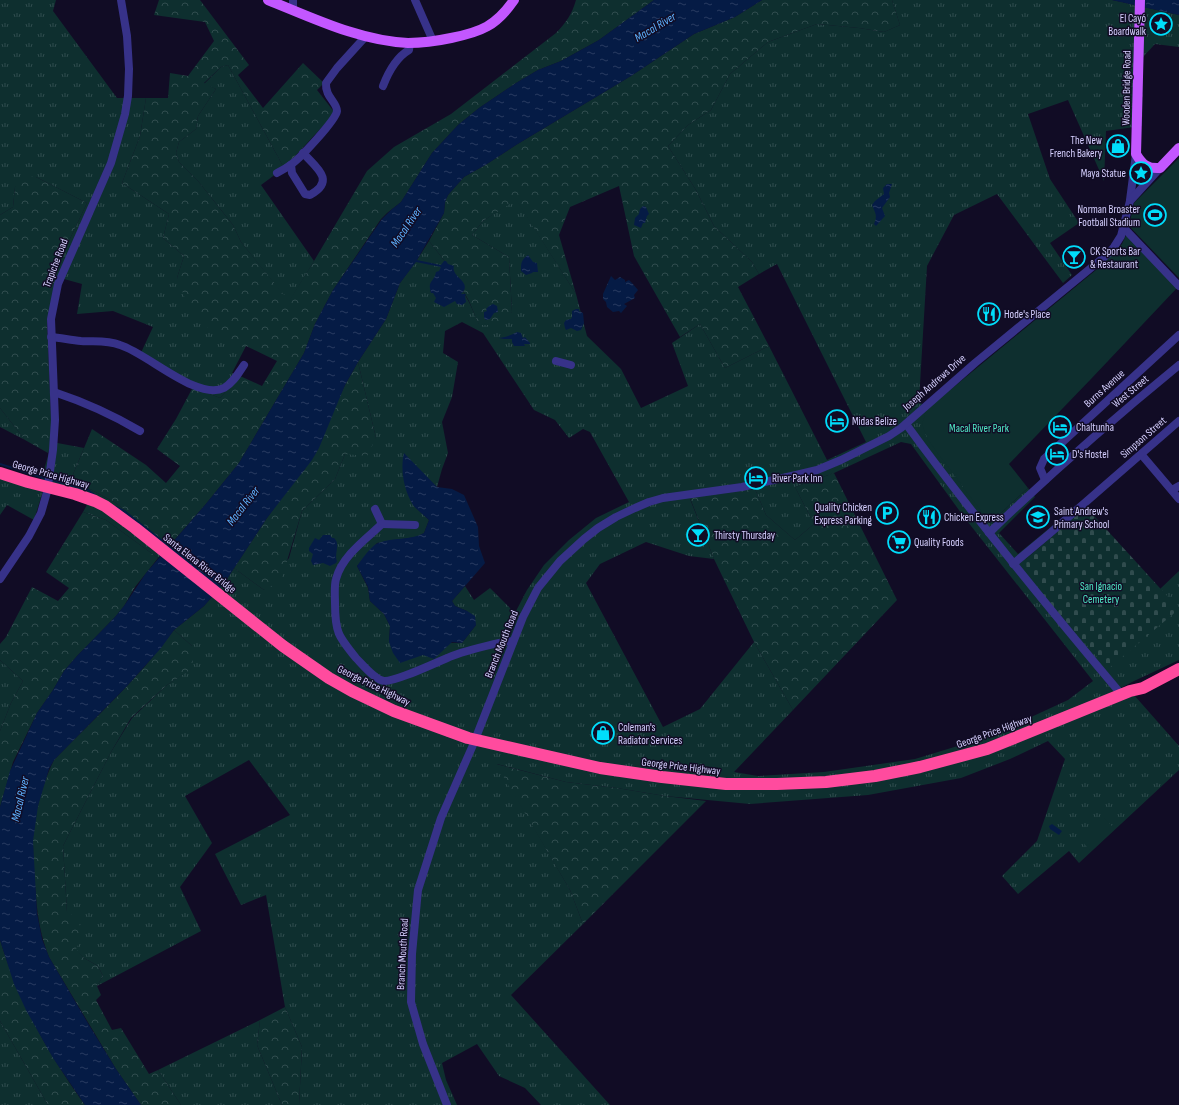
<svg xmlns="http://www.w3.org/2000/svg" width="1179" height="1105" font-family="'Sofia Sans Condensed',sans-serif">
<defs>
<pattern id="grass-tufts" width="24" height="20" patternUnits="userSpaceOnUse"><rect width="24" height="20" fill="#0e2f2f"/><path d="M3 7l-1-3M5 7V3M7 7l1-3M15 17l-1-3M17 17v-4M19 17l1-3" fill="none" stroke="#304c4e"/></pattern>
<pattern id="forest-crowns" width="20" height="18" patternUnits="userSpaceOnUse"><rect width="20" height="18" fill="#0e2f2f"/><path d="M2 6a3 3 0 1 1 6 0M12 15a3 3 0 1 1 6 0" fill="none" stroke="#304c4e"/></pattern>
<pattern id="cemetery-stones" width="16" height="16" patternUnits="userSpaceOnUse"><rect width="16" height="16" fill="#0e2f2f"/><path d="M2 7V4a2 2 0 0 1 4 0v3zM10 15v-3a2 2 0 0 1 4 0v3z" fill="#304c4e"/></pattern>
<pattern id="water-ripples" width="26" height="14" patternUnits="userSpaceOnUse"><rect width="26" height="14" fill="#051b45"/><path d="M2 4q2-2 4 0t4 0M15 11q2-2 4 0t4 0" fill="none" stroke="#293b61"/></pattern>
</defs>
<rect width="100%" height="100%" fill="#110c25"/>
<!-- grass -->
<g fill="url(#grass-tufts)" fill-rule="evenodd">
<polygon points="0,0 56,0 53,11 117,98 146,98 140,136 122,183 169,214 163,238 184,256 177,278 246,346 232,373 240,376 220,398 193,387 139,357 153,327 113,311 77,314 82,284 57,277 57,266 87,203 36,177 15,187 13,207 0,215"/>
<path d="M892,0H1112L1179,15V47L1155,44L1143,57L1142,126L1106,131L1104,181L1068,100L1028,114L1050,179L1079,223L1050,243L1072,275L1063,283L997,194L954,215L927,266L919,401L927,409L990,523L1028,488L1035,497L999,533L1018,554L1081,502L1086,507L1026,559L1178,609L1160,589L1179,571V660L1134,681L1109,694L1111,705L1134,695L1179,746V770L1079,863L1069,851L1018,894L1002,876L1037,841L1065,759L1048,741L1010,759L961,778L868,795L750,804L665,796L617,788L566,782L497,764L570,890L583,924L511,995L610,1105H541L525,1088L499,1076L477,1044L442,1063L446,1080L457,1105H299L302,1047L285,1007L266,895L241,905L215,854L290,815L249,760L185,796L212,843L180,887L201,931L97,986L103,976L98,966L84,958L75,949L67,912L63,846L111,752L132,718L167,685L192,668V646L174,630L204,606L225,582L234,568L264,590L289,558L302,511L335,479L345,454L376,438L358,362L386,319L400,283L417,260L429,241L450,268L469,302L479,324L512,312L509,257L472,235L483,221L516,199L576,294L587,336L621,369L641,408L688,386L672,343L700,324L725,368L769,346L827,460L866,442L777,264L759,274L752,262L714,226L696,190L668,146L688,125L711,110L730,74L768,42L817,24L859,28L884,32L900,25ZM462,322L483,333L534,410L555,420L569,438L583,429L590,432L629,502L596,518L569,540L544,565L527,590L515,613L490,588L474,600L465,586L452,601L455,606L467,611L476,625L462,643L389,642L390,626L384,614L370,601L368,588L357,566L377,543L416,537L424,533L429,520L414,506L407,491L424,475L437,487L442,469L448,453L442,422L452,397L458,362L443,353L445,331ZM901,442L911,444L964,517L1093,681L1068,700L1029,718L984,738L915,759L824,772L758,776L734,772L793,710L754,642L700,709L663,727L586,583L600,564L646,542L689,556L714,559L690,499L755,489L766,515L795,540L814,524L795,487L834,473Z"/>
<polygon points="228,65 284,168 261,185 314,261 289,302 241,242 233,225 198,181 179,162 176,153 179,142 196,129 198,116 216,89 204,84 221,67"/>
<polygon points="0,408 25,440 0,427"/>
<polygon points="52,442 84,448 69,484 90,489 116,503 169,546 158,558 106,520 83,512 88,503 137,524 41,480"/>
<polygon points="0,478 43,491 34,520 7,505 0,515"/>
<polygon points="0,660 23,681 11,703 0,731"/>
<polygon points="260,1020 257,1045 282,1105 181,1105 158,1070"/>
<polygon points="0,1021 48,1105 0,1105"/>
</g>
<!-- forest -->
<g fill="url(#forest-crowns)">
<path d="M159,0H200L249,65L238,75L263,108L303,63L324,83L317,90L335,113L284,168L228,65L221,67L204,83L216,89L198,116L196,129L179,142L176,153L179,162L198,181L233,225L241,242L289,301L314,261L367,171L394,147L451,114L556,33C566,23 572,14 576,0H654L599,40L561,61L538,70L516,83L479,108L458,125L432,153L401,202L387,213L381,219L333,290L315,324L304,353L239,463L205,505L169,546L116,503L90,489L69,484L92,429L146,465L166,483L180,466L157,449L176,419L193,387L220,398L240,376L262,386L277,361L246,346L234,348L202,323L188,306L177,278L184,256L163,238L169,214L122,183L140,136L146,98H168L170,73L188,76L214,41L205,22L154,15Z"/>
<polygon points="762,0 892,0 900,25 884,32 859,28 817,24 768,42 730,74 711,110 688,125 668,146 696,190 714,226 752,262 759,274 738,287 769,346 725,368 700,324 680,337 634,256 619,186 570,207 559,235 576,294 516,200 483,221 472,235 509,257 512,312 493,325 479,325 469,301 450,268 429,241 444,213 445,202 448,195 464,177 487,164 516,145 631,76 694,34 735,17"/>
<polygon points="23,176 36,177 87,203 57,266 57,277 47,321 52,442 48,453 25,440 0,408 0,215 13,207 15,187"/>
<polygon points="358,362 376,438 367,456 345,454 335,479 302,511 281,581 264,590 234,568 267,518 291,485 305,469 345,385"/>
<polygon points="834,473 897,600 793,710 754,642 714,559 690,498 755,489 766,515 795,540 814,524 795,487"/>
<polygon points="83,512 106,520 158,558 135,587 124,606 115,617 77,656 64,671 53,690 37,713 13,762 0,807 0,731 11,703 23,681 0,660 0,644 6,637 32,587 58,601 69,588 46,572"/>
<path d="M174,630L192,646L193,668L167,685L131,718L111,752L63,846L67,912L74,916L84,932L76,949L84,958L98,966L103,976L97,986L101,995L96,1000L112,1030L121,1028L149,1074L158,1070L181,1105H141L116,1069L49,957C39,932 37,912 35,885C34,871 33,856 33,842C33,817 43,782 54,760C95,718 139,678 174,630Z"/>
<polygon points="496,764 566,782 617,788 665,796 706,801 583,924 570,890"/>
<path d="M0,940C19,1002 48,1054 85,1105H48L0,1021Z"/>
<polygon points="285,1007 302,1047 299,1105 282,1105 257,1045 260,1020"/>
</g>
<!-- cemetery -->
<polygon fill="url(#cemetery-stones)" points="1086,507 1179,609 1108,669 1054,608 1027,576 1026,559"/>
<!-- park -->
<g fill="#0e2f2f">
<polygon points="1179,158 1179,278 1129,226 1134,203"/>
<polygon points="1127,233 1177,288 1091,379 1009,464 1028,488 990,523 928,440 922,424 927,409 1102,265 1122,244"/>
<polygon points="1104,818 1114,828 1090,850 1080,839"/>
</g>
<!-- water -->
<g fill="url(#water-ripples)">
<path d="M654,0H762L735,17L694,34L631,76L516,145L487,164L464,177L448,195L445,202L444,213L417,260L441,265L444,261H446L448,264L454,266C450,277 474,282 461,294H466L465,296L466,302L462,305L457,304L455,301L444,307L434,302L436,298L433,293H431C427,280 434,283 436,272L439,271L441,267L416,262L400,283L386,319L358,362L345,385L319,448L312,460L267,518L225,582L204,606L174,630L161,648L127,686L54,760L49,769L38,806L33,841L37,913L42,939L49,957L89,1025L116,1069L141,1105H85L53,1058L26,1010L14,984L0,940V807L10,771L37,713L53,690L64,671L77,656L115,617L124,606L146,573L205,505L239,463L304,353L315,324L333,290L382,219L391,210L401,202L432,153L458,125L479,108L516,83L538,70L561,61L599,40Z"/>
<polygon points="1112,0 1179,0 1179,15"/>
<path d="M887,184H892L889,193L890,197L882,208L885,216L876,226L874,224C878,215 875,213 872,205L875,201L884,194L883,188Z"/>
<polygon points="643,206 646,207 649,214 647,216 645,223 643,223 641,228 634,225 635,218 639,214 640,209"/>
<path d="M528,255L533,262L537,263L538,272H533L532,273L526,275L521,271C521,263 521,260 528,255Z"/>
<polygon points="611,276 615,280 620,277 625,280 625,282 629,280 632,283 638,290 634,295 635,298 624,304 627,306 621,313 619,311 613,312 607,307 606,302 603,299 603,294"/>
<polygon points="493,304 497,306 498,312 494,313 490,319 486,320 484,318 484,312 487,311 486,309 489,306"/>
<polygon points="576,309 579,309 579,311 583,313 584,323 581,330 577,331 571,328 566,330 565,328 564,323 566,320 571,319 572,317 572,311"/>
<path d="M517,332L521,333L523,338L525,337L530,343V344H524L525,346H514L512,342V339H504L499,338C506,337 511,335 517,332Z"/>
<path d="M404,453L437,487L452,489L464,495L478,527L479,546L485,563L452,601L455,606L467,611L475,616L476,625L462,643L452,642L434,659L423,655L400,663L393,653L389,642L390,626L384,614L370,601L368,587L357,566C362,559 371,546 378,543C393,537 410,541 424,533L429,520C424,515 417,510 413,505C404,490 400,470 404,453Z"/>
<path d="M323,535H330L332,538H334C341,544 334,553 337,561L336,563L330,566L323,563L313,565L311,561L313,554L309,551V548L315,538L319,540Z"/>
<polygon points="1052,824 1062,831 1059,835 1050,829 1049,826"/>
</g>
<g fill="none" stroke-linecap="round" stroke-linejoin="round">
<!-- stream -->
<g stroke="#051b45" stroke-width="2">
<polyline points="0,464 47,479"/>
<polyline points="52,480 88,490 96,496"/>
<polyline points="116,507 124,511 170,547"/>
</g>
<!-- minor -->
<g stroke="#373289" stroke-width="8">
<polyline points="415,0 433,41"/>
<polyline points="293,10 293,0"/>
<path d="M383,86C388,73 397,57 409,50L410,43"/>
<path d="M291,165L292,173L305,194L310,195C336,181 317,168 303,153"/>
<path d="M277,173C283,170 288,167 293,163C301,157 336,120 337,111C337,102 325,97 326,83L337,68L366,36"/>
<polyline points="1130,200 1136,154"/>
<polyline points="1123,227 1179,286"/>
<path d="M51,337C61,338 71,340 81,341C95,342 107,340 120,345C147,353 197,401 224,388C233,383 238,374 244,365"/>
<polyline points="556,361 571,365"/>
<path d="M54,392C84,402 113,415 140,431"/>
<path d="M906,424C974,517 1047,606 1121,694"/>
<polyline points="1141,454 1179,499"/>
<polyline points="1045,480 1040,468 1044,459 1179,335"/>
<polyline points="1172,490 1179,486"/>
<path d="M375,509L382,524C366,539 342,556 336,579C334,586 335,596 335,603C335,632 338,636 356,658C362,664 375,680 384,681C396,682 439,661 452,656C470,649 490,645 508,641L513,642"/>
<polyline points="382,524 415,525"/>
<path d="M989,533C1050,474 1114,418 1179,365"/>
<polyline points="1013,564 1049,534 1179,421"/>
<polyline points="0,579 29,536 41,513 47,492 53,450 55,420 51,319 58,284 111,163 125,114 128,96 129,69 127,36 121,0"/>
<polyline points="447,1105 423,1044 411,1002 412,954 418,890 441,818 473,745 523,617 538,588 560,561 584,539 598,528 616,517 635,508 649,502 663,498 742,487 796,475 817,470 841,460 889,436 901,428 975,363 1108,254 1114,247 1121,236 1130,201 1160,168"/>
</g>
<!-- major -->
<g stroke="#c357ff" stroke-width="10">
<path d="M268,0C313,18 360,41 408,43C423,43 437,41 451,38C481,32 496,26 514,0"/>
<path d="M1140,0L1136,154C1142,164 1147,169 1160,168L1179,148"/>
</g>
<!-- highway -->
<polyline stroke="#ff4b9e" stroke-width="12" points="0,473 28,482 75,494 95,501 105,506 135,528 283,646 329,678 352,691 394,711 468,738 600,768 662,777 726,784 777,784 826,782 875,776 920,767 987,749 1130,691 1143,688 1179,669"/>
</g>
<!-- icons -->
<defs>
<g id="sight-ring" transform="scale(1.15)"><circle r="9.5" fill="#110c25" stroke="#00ddfb" stroke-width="1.5"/><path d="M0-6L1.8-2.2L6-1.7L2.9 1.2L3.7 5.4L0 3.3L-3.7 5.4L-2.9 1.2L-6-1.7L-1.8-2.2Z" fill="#00ddfb"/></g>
<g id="shop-ring" transform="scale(1.15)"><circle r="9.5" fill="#110c25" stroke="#00ddfb" stroke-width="1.5"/><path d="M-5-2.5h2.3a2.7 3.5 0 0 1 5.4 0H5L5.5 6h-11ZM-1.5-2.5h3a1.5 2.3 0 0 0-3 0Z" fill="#00ddfb"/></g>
<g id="stadium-ring" transform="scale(1.15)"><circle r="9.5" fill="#110c25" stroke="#00ddfb" stroke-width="1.5"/><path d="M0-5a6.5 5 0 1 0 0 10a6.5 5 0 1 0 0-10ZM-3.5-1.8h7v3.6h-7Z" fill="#00ddfb"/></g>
<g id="bar-ring" transform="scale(1.15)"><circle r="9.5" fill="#110c25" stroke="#00ddfb" stroke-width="1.5"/><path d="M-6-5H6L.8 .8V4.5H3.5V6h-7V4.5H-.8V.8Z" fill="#00ddfb"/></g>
<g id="restaurant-ring" transform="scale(1.15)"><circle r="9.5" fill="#110c25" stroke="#00ddfb" stroke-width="1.5"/><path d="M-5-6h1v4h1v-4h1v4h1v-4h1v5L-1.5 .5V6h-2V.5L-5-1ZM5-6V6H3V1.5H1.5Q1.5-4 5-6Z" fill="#00ddfb"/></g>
<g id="hotel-ring" transform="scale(1.15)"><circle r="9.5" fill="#110c25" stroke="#00ddfb" stroke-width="1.5"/><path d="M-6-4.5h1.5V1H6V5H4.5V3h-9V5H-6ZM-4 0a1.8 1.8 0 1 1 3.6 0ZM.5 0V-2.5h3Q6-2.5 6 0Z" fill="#00ddfb"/></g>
<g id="parking-ring" transform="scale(1.15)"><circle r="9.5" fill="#110c25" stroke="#00ddfb" stroke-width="1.5"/><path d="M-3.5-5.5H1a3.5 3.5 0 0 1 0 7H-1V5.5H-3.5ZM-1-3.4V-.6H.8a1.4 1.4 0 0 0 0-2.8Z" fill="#00ddfb"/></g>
<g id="school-ring" transform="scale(1.15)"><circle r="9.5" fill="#110c25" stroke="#00ddfb" stroke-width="1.5"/><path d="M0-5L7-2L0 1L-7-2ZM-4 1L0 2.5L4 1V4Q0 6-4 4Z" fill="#00ddfb"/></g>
<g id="supermarket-ring" transform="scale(1.15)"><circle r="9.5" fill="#110c25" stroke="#00ddfb" stroke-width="1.5"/><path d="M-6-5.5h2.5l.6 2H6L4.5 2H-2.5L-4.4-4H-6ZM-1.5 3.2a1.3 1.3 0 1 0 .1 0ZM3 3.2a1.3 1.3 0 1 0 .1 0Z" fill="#00ddfb"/></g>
</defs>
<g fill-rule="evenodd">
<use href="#sight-ring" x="1161" y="24"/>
<use href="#shop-ring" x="1118" y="146"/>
<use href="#sight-ring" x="1141" y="173"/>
<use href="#stadium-ring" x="1155" y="215"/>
<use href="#bar-ring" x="1074" y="257"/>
<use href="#restaurant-ring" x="989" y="314"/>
<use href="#hotel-ring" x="837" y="421"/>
<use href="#hotel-ring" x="1060" y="427"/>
<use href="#hotel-ring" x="1057" y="454"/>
<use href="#hotel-ring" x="756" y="478"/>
<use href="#parking-ring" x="887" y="513"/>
<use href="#restaurant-ring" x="929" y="517"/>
<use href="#school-ring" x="1038" y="517"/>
<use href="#bar-ring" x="698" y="535"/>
<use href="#supermarket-ring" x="899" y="542"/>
<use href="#shop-ring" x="603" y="733"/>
</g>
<g text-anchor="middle" stroke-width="3" stroke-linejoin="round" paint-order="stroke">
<!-- poi labels -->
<g font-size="11" fill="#d6d0ff" stroke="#110c25" text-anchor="start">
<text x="1146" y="22" text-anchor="end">El Cayó<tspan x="1146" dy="13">Boardwalk</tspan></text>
<text x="1102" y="144" text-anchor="end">The New<tspan x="1102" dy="13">French Bakery</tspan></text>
<text x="1126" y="177" text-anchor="end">Maya Statue</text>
<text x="1140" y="213" text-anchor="end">Norman Broaster<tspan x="1140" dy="13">Football Stadium</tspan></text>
<text x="1090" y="255">CK Sports Bar<tspan x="1090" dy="13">&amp; Restaurant</tspan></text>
<text x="1004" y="318">Hode's Place</text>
<text x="852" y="425">Midas Belize</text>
<text x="1076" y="431">Chaltunha</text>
<text x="1072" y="458">D's Hostel</text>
<text x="772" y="482">River Park Inn</text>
<text x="872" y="511" text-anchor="end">Quality Chicken<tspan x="872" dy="13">Express Parking</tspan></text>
<text x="1054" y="515">Saint Andrew's<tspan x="1054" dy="13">Primary School</tspan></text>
<text x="944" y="521">Chicken Express</text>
<text x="714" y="539">Thirsty Thursday</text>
<text x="914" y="546">Quality Foods</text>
<text x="618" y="731">Coleman's<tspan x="618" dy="13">Radiator Services</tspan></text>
</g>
<!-- street labels -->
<g font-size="11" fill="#d6d0ff" stroke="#110c25">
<text transform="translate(1126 88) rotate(-89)" y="4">Wooden Bridge Road</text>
<text transform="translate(55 263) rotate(-69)" y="4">Trapiche Road</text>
<text transform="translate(934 382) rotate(-41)" y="4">Joseph Andrews Drive</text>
<text transform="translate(1104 388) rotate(-42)" y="4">Burns Avenue</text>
<text transform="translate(1130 391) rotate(-40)" y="4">West Street</text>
<text transform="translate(1143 437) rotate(-41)" y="4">Simpson Street</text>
<text transform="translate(51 474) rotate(16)" y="4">George Price Highway</text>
<text transform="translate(200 563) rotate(38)" y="4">Santa Elena River Bridge</text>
<text transform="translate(501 644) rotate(-68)" y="4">Branch Mouth Road</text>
<text transform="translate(374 685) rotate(26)" y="4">George Price Highway</text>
<text transform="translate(994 731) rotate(-20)" y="4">George Price Highway</text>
<text transform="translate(681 766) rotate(7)" y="4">George Price Highway</text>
<text transform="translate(402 954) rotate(-87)" y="4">Branch Mouth Road</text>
</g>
<!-- park labels -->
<g font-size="11" fill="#50ebc7" stroke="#110c25">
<text x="979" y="432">Macal River Park</text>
<text x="1101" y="590">San Ignacio<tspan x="1101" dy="13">Cemetery</tspan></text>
</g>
<!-- water labels -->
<g font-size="12" font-style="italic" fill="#5eb2ff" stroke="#110c25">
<text transform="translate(655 27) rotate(-31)" y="4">Macal River</text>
<text transform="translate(406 227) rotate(-56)" y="4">Macal River</text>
<text transform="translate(243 506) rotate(-52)" y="4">Macal River</text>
<text transform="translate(20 799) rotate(-77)" y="4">Macal River</text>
</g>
</g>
</svg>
